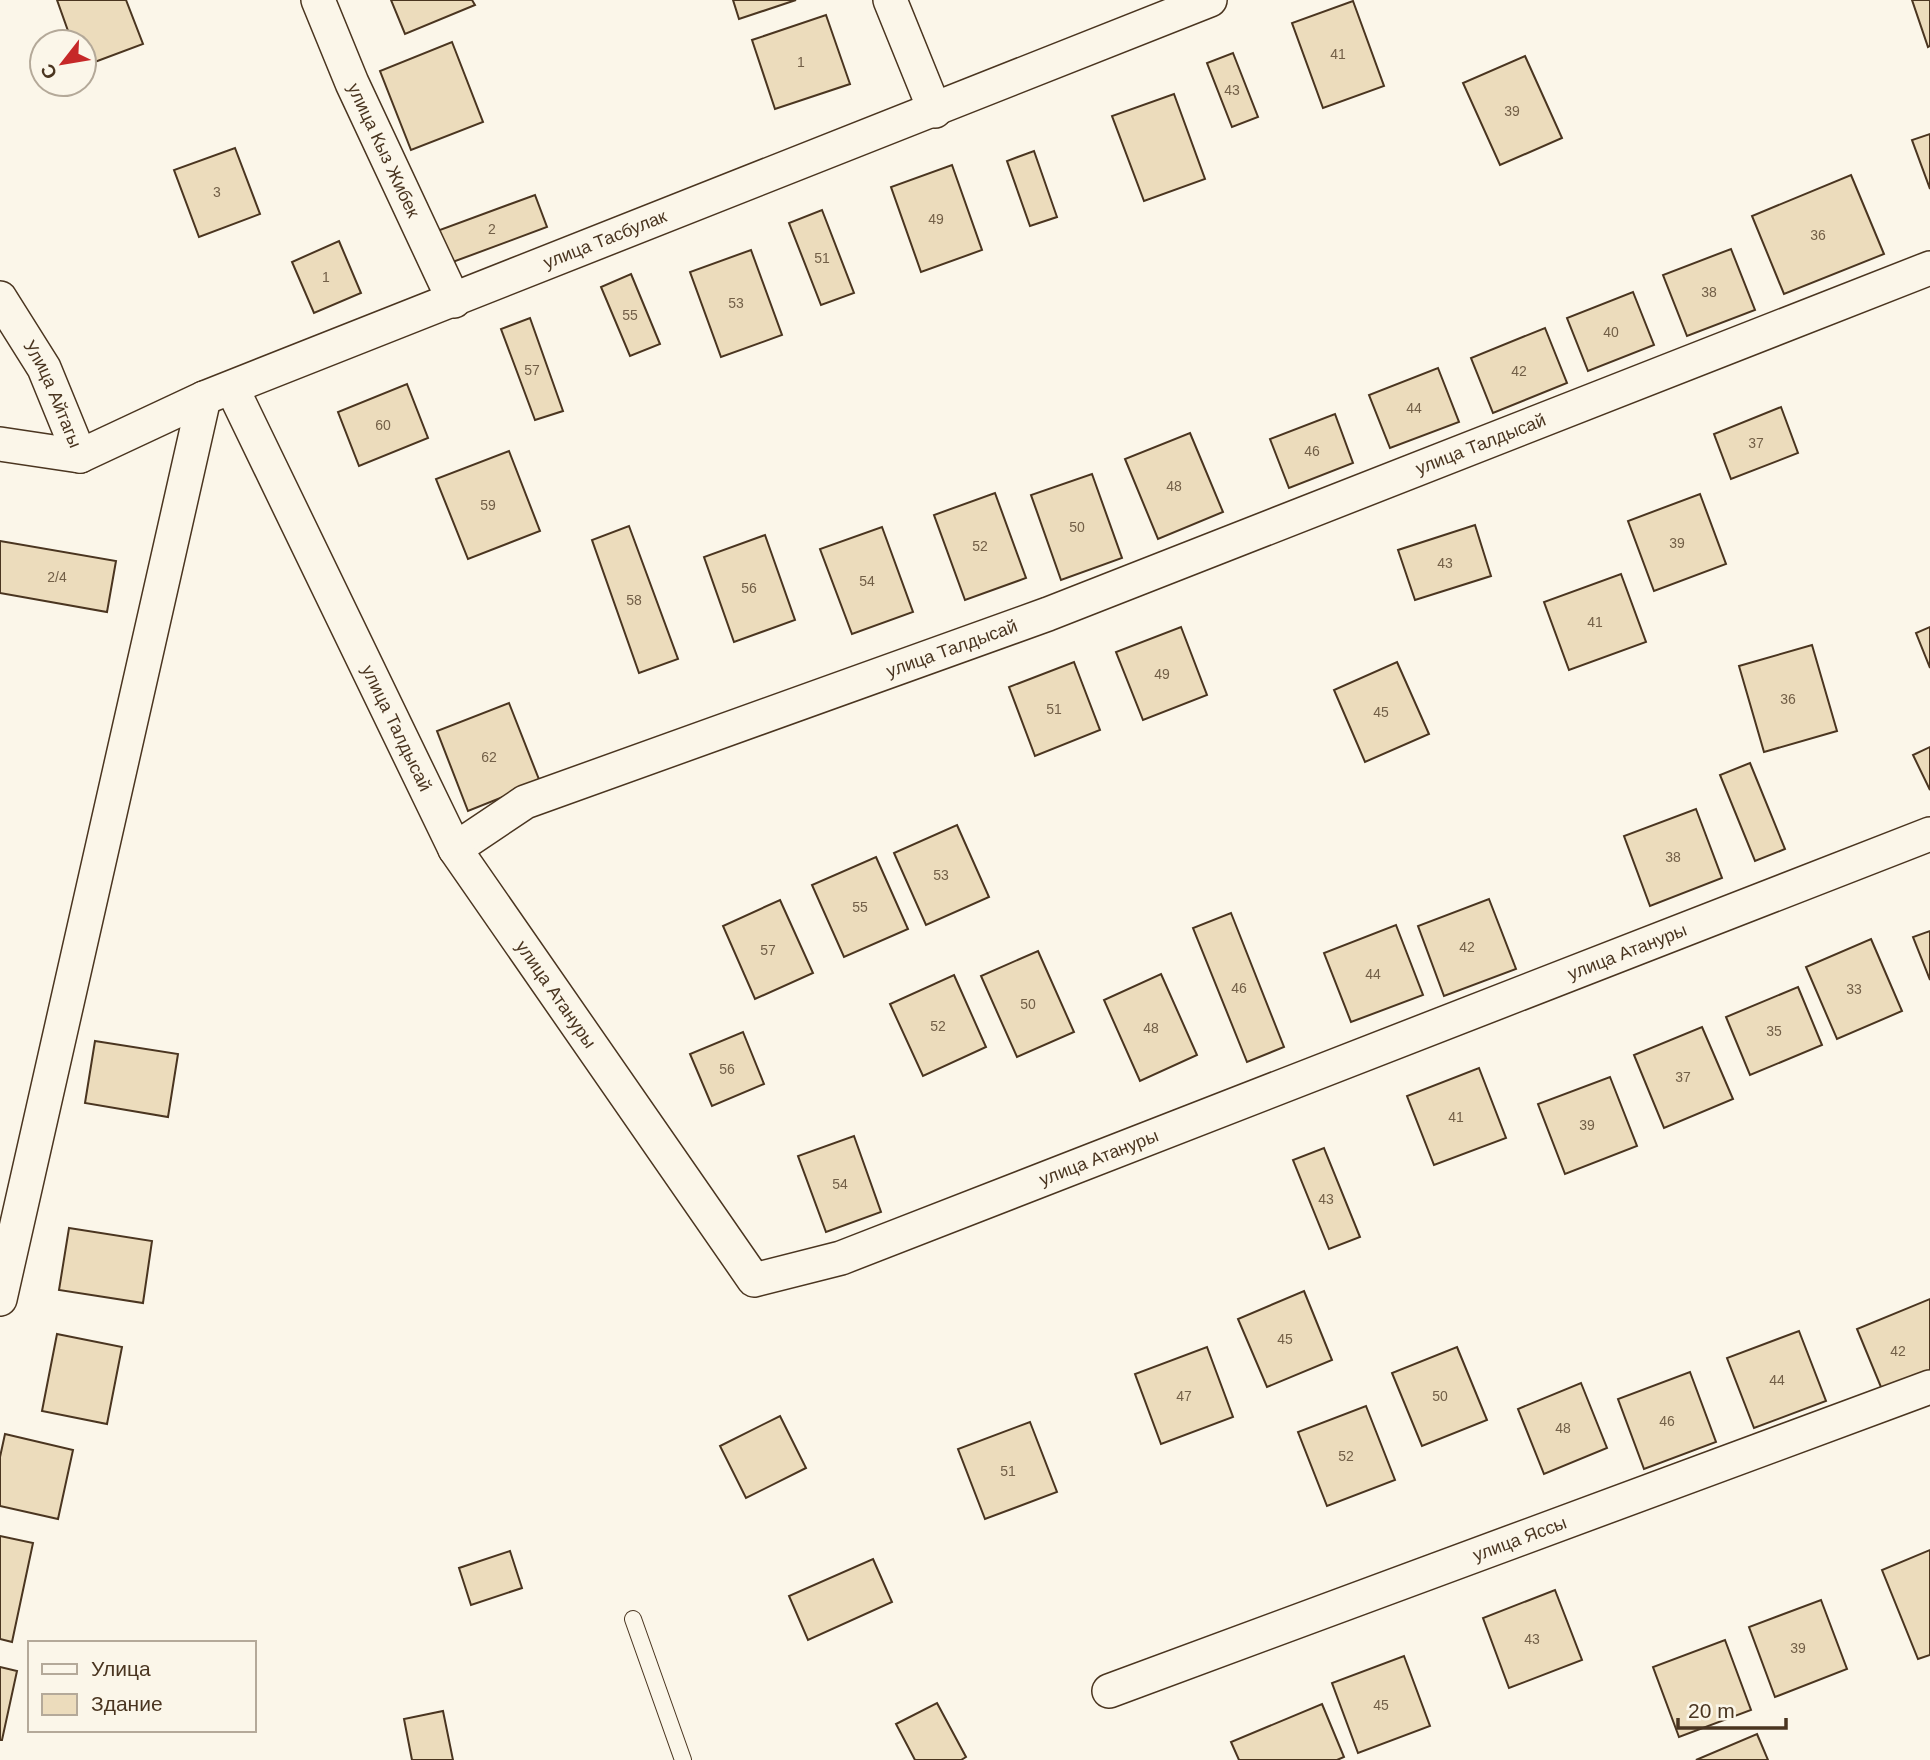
<svg xmlns="http://www.w3.org/2000/svg" width="1930" height="1760" font-family="Helvetica,sans-serif">
<rect width="100%" height="100%" fill="#fbf6e9"/>
<!-- building -->
<g fill="#ecdcbc" stroke="#4a3520" stroke-width="2">
<polygon points="57,0 126,0 143,44 84,66 84,42 72,42"/>
<polygon points="391,0 472,0 475,5 405,34"/>
<polygon points="733,0 796,0 739,19"/>
<polygon points="1912,0 1930,0 1930,46 1928,47"/>
<polygon points="1353,1 1384,86 1323,108 1292,23"/>
<polygon points="826,15 850,84 775,109 752,40"/>
<polygon points="452,42 483,122 411,150 380,71"/>
<polygon points="1233,53 1258,117 1232,127 1207,63"/>
<polygon points="1525,56 1562,138 1500,165 1463,83"/>
<polygon points="1174,94 1205,179 1144,201 1112,116"/>
<polygon points="1930,134 1930,189 1912,140"/>
<polygon points="235,148 260,214 199,237 174,170"/>
<polygon points="1034,151 1057,217 1030,226 1007,161"/>
<polygon points="952,165 982,250 921,272 891,187"/>
<polygon points="1851,175 1884,254 1784,294 1752,216"/>
<polygon points="535,195 547,227 450,263 437,231"/>
<polygon points="822,210 854,293 821,305 789,223"/>
<polygon points="339,241 361,293 314,313 292,262"/>
<polygon points="1731,249 1755,310 1687,336 1663,275"/>
<polygon points="751,250 782,335 721,357 690,272"/>
<polygon points="631,274 660,344 630,356 601,287"/>
<polygon points="1633,292 1654,345 1588,371 1567,318"/>
<polygon points="530,318 563,411 535,420 501,329"/>
<polygon points="1545,328 1567,383 1493,413 1471,358"/>
<polygon points="1438,368 1459,422 1390,448 1369,395"/>
<polygon points="407,384 428,438 359,466 338,412"/>
<polygon points="1781,407 1798,453 1731,479 1714,434"/>
<polygon points="1335,414 1353,463 1289,488 1270,439"/>
<polygon points="1190,433 1223,512 1158,539 1125,459"/>
<polygon points="509,451 540,531 468,559 436,479"/>
<polygon points="1092,474 1122,558 1061,580 1031,495"/>
<polygon points="995,493 1026,578 965,600 934,515"/>
<polygon points="1700,494 1726,564 1654,591 1628,521"/>
<polygon points="1475,525 1491,576 1415,600 1398,550"/>
<polygon points="629,526 678,659 639,673 592,540"/>
<polygon points="882,527 913,612 852,634 820,549"/>
<polygon points="765,535 795,620 734,642 704,557"/>
<polygon points="0,541 116,561 107,612 0,593"/>
<polygon points="1621,574 1646,642 1569,670 1544,602"/>
<polygon points="1181,627 1207,695 1143,720 1116,652"/>
<polygon points="1930,627 1930,668 1916,633"/>
<polygon points="1812,645 1837,731 1764,752 1739,666"/>
<polygon points="1074,662 1100,730 1035,756 1009,687"/>
<polygon points="1397,662 1429,734 1365,762 1334,690"/>
<polygon points="509,703 540,782 468,811 437,731"/>
<polygon points="1930,747 1930,790 1913,755"/>
<polygon points="1750,763 1785,849 1755,861 1720,775"/>
<polygon points="1696,809 1722,878 1650,906 1624,836"/>
<polygon points="957,825 989,897 926,925 894,853"/>
<polygon points="876,857 908,929 844,957 812,885"/>
<polygon points="1489,899 1516,969 1444,996 1418,926"/>
<polygon points="780,900 813,973 755,999 723,926"/>
<polygon points="1231,913 1284,1047 1247,1062 1193,928"/>
<polygon points="1396,925 1423,995 1351,1022 1324,953"/>
<polygon points="1930,931 1930,980 1913,937"/>
<polygon points="1871,939 1902,1011 1837,1039 1806,967"/>
<polygon points="1038,951 1074,1032 1017,1057 981,976"/>
<polygon points="1161,974 1197,1055 1140,1081 1104,1000"/>
<polygon points="954,975 986,1047 923,1076 890,1004"/>
<polygon points="1798,987 1822,1045 1750,1075 1726,1017"/>
<polygon points="1702,1027 1733,1099 1664,1128 1634,1055"/>
<polygon points="743,1032 764,1084 712,1106 690,1054"/>
<polygon points="95,1041 178,1054 168,1117 85,1103"/>
<polygon points="1479,1068 1506,1138 1434,1165 1407,1096"/>
<polygon points="1610,1077 1637,1146 1565,1174 1538,1104"/>
<polygon points="854,1136 881,1212 826,1232 798,1156"/>
<polygon points="1324,1148 1360,1237 1329,1249 1293,1160"/>
<polygon points="69,1228 152,1241 143,1303 59,1290"/>
<polygon points="1304,1291 1332,1360 1267,1387 1238,1319"/>
<polygon points="1930,1299 1930,1373 1883,1392 1857,1329"/>
<polygon points="1799,1331 1826,1401 1754,1428 1727,1358"/>
<polygon points="57,1334 122,1347 107,1424 42,1411"/>
<polygon points="1207,1347 1233,1417 1161,1444 1135,1374"/>
<polygon points="1457,1347 1487,1420 1422,1446 1392,1373"/>
<polygon points="1690,1372 1716,1442 1644,1469 1618,1399"/>
<polygon points="1581,1383 1607,1448 1544,1474 1518,1409"/>
<polygon points="1366,1406 1395,1480 1327,1506 1298,1432"/>
<polygon points="780,1416 806,1468 746,1498 720,1446"/>
<polygon points="1030,1422 1057,1492 985,1519 958,1449"/>
<polygon points="5,1434 73,1450 58,1519 0,1506 0,1457"/>
<polygon points="0,1536 33,1543 12,1642 0,1639"/>
<polygon points="1930,1550 1930,1655 1918,1659 1882,1570"/>
<polygon points="510,1551 522,1588 471,1605 459,1568"/>
<polygon points="873,1559 892,1602 808,1640 789,1596"/>
<polygon points="1555,1590 1582,1660 1509,1688 1483,1618"/>
<polygon points="1821,1600 1847,1669 1775,1697 1749,1627"/>
<polygon points="1725,1640 1751,1710 1679,1737 1653,1667"/>
<polygon points="1404,1656 1430,1726 1358,1753 1332,1683"/>
<polygon points="0,1667 17,1671 2,1740 0,1740"/>
<polygon points="937,1703 966,1757 961,1760 915,1760 896,1724"/>
<polygon points="1322,1704 1344,1757 1337,1760 1239,1760 1231,1742"/>
<polygon points="443,1711 453,1760 412,1760 404,1719"/>
<polygon points="1757,1734 1768,1760 1696,1760"/>
</g>
<g fill="none" stroke-linecap="round" stroke-linejoin="round">
<!-- lane casing -->
<g stroke="#4a3520" stroke-width="18">
<polyline id="lane" points="633,1619 683,1760"/>
</g>
<!-- street casing -->
<g stroke="#4a3520" stroke-width="36">
<g id="street">
<path id="s1" d="M318,0L352,83L454,301"/>
<polyline points="890,0 935,111"/>
<path id="s2" d="M0,298L44,368L80,456"/>
<path id="s3" d="M232,388L455,849L525,802L1048,614L1930,268"/>
<path id="s4" d="M0,444L80,456L204,398L1210,0"/>
<path id="s5" d="M455,849L754,1280L841,1258L1930,834"/>
<polyline points="0,1299 204,398"/>
<path id="s6" d="M1109,1691L1930,1387"/>
</g>
</g>
<!-- lane -->
<use href="#lane" stroke="#fbf6e9" stroke-width="16"/>
<!-- street -->
<use href="#street" stroke="#fbf6e9" stroke-width="33"/>
</g>
<g text-anchor="middle" stroke-width="5" stroke-linejoin="round" paint-order="stroke">
<!-- number labels -->
<g font-size="14" fill="#725f47">
<text x="1338" y="59">41</text>
<text x="801" y="67">1</text>
<text x="1232" y="95">43</text>
<text x="1512" y="116">39</text>
<text x="217" y="197">3</text>
<text x="936" y="224">49</text>
<text x="492" y="234">2</text>
<text x="1818" y="240">36</text>
<text x="822" y="263">51</text>
<text x="326" y="282">1</text>
<text x="1709" y="297">38</text>
<text x="736" y="308">53</text>
<text x="630" y="320">55</text>
<text x="1611" y="337">40</text>
<text x="532" y="375">57</text>
<text x="1519" y="376">42</text>
<text x="1414" y="413">44</text>
<text x="383" y="430">60</text>
<text x="1756" y="448">37</text>
<text x="1312" y="456">46</text>
<text x="1174" y="491">48</text>
<text x="488" y="510">59</text>
<text x="1077" y="532">50</text>
<text x="1677" y="548">39</text>
<text x="980" y="551">52</text>
<text x="1445" y="568">43</text>
<text x="57" y="582">2/4</text>
<text x="867" y="586">54</text>
<text x="749" y="593">56</text>
<text x="634" y="605">58</text>
<text x="1595" y="627">41</text>
<text x="1162" y="679">49</text>
<text x="1788" y="704">36</text>
<text x="1054" y="714">51</text>
<text x="1381" y="717">45</text>
<text x="489" y="762">62</text>
<text x="1673" y="862">38</text>
<text x="941" y="880">53</text>
<text x="860" y="912">55</text>
<text x="1467" y="952">42</text>
<text x="768" y="955">57</text>
<text x="1373" y="979">44</text>
<text x="1239" y="993">46</text>
<text x="1854" y="994">33</text>
<text x="1028" y="1009">50</text>
<text x="938" y="1031">52</text>
<text x="1151" y="1033">48</text>
<text x="1774" y="1036">35</text>
<text x="727" y="1074">56</text>
<text x="1683" y="1082">37</text>
<text x="1456" y="1122">41</text>
<text x="1587" y="1130">39</text>
<text x="840" y="1189">54</text>
<text x="1326" y="1204">43</text>
<text x="1285" y="1344">45</text>
<text x="1898" y="1356">42</text>
<text x="1777" y="1385">44</text>
<text x="1184" y="1401">47</text>
<text x="1440" y="1401">50</text>
<text x="1667" y="1426">46</text>
<text x="1563" y="1433">48</text>
<text x="1346" y="1461">52</text>
<text x="1008" y="1476">51</text>
<text x="1532" y="1644">43</text>
<text x="1798" y="1653">39</text>
<text x="1381" y="1710">45</text>
</g>
<!-- street labels -->
<g font-size="18" fill="#4a3520" stroke="#fbf6e9">
<text dy="6" stroke="none"><textPath href="#s1" startOffset="164">улица Кыз Жибек</textPath></text>
<text dy="6" stroke="none"><textPath href="#s4" startOffset="649">улица Тасбулак</textPath></text>
<text dy="6" stroke="none"><textPath href="#s2" startOffset="110">Улица Айтагы</textPath></text>
<text dy="6" stroke="none"><textPath href="#s3" startOffset="1617">улица Талдысай</textPath></text>
<text dy="6" stroke="none"><textPath href="#s3" startOffset="1050">улица Талдысай</textPath></text>
<text dy="6" stroke="none"><textPath href="#s3" startOffset="378">улица Талдысай</textPath></text>
<text dy="6" stroke="none"><textPath href="#s5" startOffset="1458">улица Атануры</textPath></text>
<text dy="6" stroke="none"><textPath href="#s5" startOffset="177">улица Атануры</textPath></text>
<text dy="6" stroke="none"><textPath href="#s5" startOffset="891">улица Атануры</textPath></text>
<text dy="6" stroke="none"><textPath href="#s6" startOffset="438">улица Яссы</textPath></text>
</g>
</g>
<!-- legend -->
<rect x="28" y="1641" width="228" height="91" fill="#fbf6e9" stroke="#b4a999" stroke-width="2"/>
<rect x="42" y="1664" width="35" height="10" fill="#fbf6e9" stroke="#b4a999" stroke-width="2"/>
<text x="91" y="1676" font-size="21" fill="#4a3520">Улица</text>
<rect x="42" y="1694" width="35" height="21" fill="#ecdcbc" stroke="#b4a999" stroke-width="2"/>
<text x="91" y="1711" font-size="21" fill="#4a3520">Здание</text>
<!-- north arrow -->
<g transform="translate(63 63) rotate(239)"><circle r="33" fill="#fbf6e9" stroke="#b4a999" stroke-width="2"/>
<path d="M0-5L12 26L0 18L-12 26Z" fill="#c62828"/>
<text y="-10" font-size="19" font-weight="bold" text-anchor="middle" fill="#4a3520">С</text>
</g>
<!-- scale -->
<path d="M1678 1718v10h108v-10" fill="none" stroke="#4a3520" stroke-width="3.5"/>
<text x="1688" y="1718" font-size="21" fill="#4a3520" stroke="#fbf6e9" stroke-width="5" paint-order="stroke">20 m</text>
</svg>
